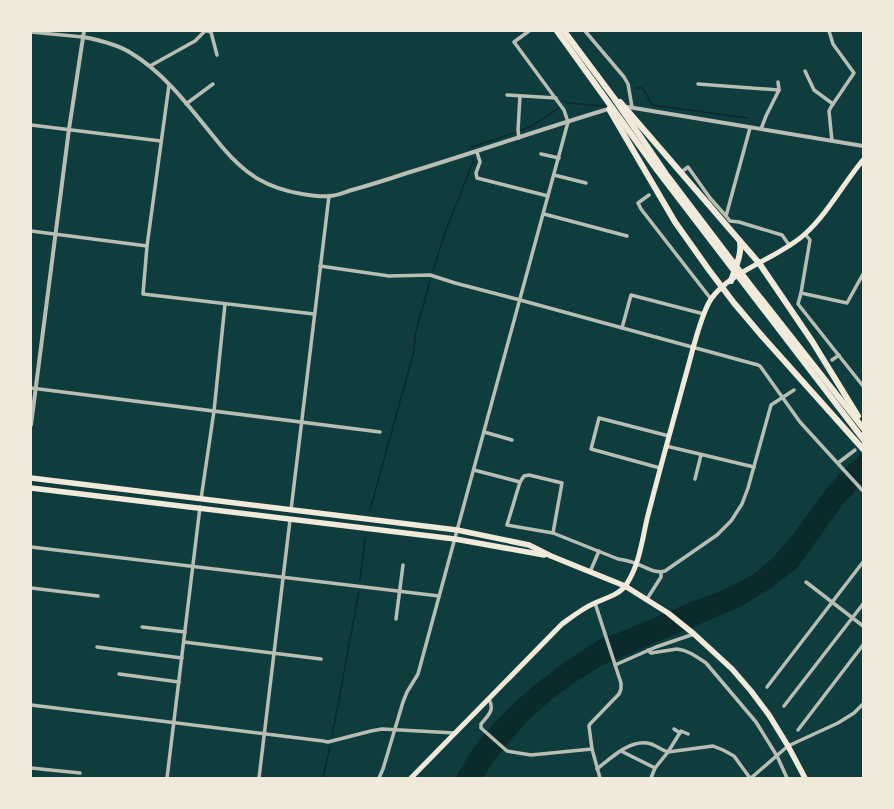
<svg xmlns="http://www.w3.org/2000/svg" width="894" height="809" font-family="'PT Sans Narrow',sans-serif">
<rect width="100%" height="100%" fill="#0f3d3e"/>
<!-- water -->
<path fill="#0a2a2b" d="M863,453V482L843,504L797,568L770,589L740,607L601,666L577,681L553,698L533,716L514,736L493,762L483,778H455C463,766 469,753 478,742C513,698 555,667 602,638L609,635L610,636C636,626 661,615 686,604C714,593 745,584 767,563C804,529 822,483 863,453Z"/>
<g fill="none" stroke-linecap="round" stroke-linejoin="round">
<!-- stream -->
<g stroke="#0a2a2b" stroke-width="1.5">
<polyline points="636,88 643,88 652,105 748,118"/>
<polyline points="567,103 604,106"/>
<polyline points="521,130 530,127 559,108"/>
<polyline points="472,148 472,147 514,133"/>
<polyline points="433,271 445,233 473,162 473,158"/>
<polyline points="370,510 414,351 415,335 430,281"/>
<polyline points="360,581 365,538"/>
<polyline points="332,737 359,591"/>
<polyline points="323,778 330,747"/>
</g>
<!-- minor -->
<g stroke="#b8beb3" stroke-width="3.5">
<polyline points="207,31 211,32 217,55"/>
<polyline points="585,31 624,77 628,84 632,107"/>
<polyline points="829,31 833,44 854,73 831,107 829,111 832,141"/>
<polyline points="31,32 83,37"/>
<polyline points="150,66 195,41 205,31"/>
<polyline points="805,71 814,90 833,104"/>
<polyline points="698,84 779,90"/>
<polyline points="169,85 147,246 143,294 314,314"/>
<polyline points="507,95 556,98"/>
<polyline points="186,104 213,84"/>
<polyline points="31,125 161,141"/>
<polyline points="761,129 766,116 779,90 778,82"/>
<polyline points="519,138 518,130 520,96"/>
<polyline points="477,152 480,162 476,173 477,178 548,196"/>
<polyline points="541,154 559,158"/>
<polyline points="684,170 688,167 710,198 726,216 750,128"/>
<polyline points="554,175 586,183"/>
<polyline points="649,195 638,203 641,209 711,299"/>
<polyline points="544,214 627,236"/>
<polyline points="726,216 730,221 739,222 782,235 790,246"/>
<polyline points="31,231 147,246"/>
<polyline points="805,234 810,240 801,293 798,304 863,386"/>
<polyline points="320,266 389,276 430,275 455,283 520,300 758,365 760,366 800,422 863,491"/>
<polyline points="801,293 847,303 863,274"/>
<polyline points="622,328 631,295 704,314"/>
<polyline points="832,360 839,355"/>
<polyline points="31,388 380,432"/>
<polyline points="484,432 512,440"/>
<polyline points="666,446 754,467"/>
<polyline points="838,463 855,450"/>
<polyline points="660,468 591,449 599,418 669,436"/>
<path d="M474,470L520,482L507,525L553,533L618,559C624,560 631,561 637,564C646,567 655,574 665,571L717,535L731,521L742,504L748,488L771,405L794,390"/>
<polyline points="695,479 701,455"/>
<polyline points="520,482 524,476 529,475 562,483 553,533"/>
<polyline points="201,499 214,411 225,304"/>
<polyline points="291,510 329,196"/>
<polyline points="31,547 439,596"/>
<polyline points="590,572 599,551"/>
<polyline points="806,582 863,626"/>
<polyline points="31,588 98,596"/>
<polyline points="647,599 661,577 661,572"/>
<polyline points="595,603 621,683 621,689 619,694 590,724 589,726 592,749 600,778"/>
<polyline points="396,619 403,565"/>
<polyline points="142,627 185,632"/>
<polyline points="184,642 321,659"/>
<polyline points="97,647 182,658"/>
<path d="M648,650L651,653L677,649C688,650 697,657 706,663L756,722L777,756L787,778"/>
<polyline points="615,665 656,647 694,634"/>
<polyline points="119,674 179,682"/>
<polyline points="767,687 863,562"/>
<path d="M489,699C495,711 488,715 481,724V728L507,751L531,755L592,749"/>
<polyline points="31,705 323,741 328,742 371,731 382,729 455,733"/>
<polyline points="784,706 863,604"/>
<polyline points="674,729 680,733"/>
<polyline points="798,730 863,645"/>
<polyline points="621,751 655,768"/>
<polyline points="31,768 80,773"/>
<path d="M597,769C611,758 628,741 647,743C655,744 661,750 668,752L713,746L723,750L734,756L750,778"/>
<polyline points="167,778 200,507"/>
<polyline points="259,778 290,520"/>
<polyline points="379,778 383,769 403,702 407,692 418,674 568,122 564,110 514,42 529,31"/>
<polyline points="651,778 655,768 668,752 681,731 688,734"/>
<polyline points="751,778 788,746 838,723 854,713 863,704"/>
</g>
<!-- tertiary -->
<g stroke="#b8beb3" stroke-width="4">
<path d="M83,37C99,40 117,44 131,53C169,76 195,115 223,148C246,175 267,188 302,194C310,195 320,197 329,196C336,196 345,192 352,190C370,185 389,179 407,173C473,153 539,130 605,110"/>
<polyline points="628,107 863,146"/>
<polyline points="31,425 69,129 84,31"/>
</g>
<!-- secondary -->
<path stroke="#f1e9da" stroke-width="5" d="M411,778L562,624C573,616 583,608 595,603C605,598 619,595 626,585C639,566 642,541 647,519C660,468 674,418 688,367C693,349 701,314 711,299C731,270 779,258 805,234C828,213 843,184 863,160"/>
<!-- trunk -->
<g stroke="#f1e9da" stroke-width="5.5">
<polyline points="31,478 457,530 529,545 551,556 625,586 668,613 694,634 732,669 751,691 769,715 788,746 805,778"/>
<polyline points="31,488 455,539 544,555"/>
</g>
<!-- motorway -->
<g stroke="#f1e9da" stroke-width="6">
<polyline points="557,31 657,170 863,439"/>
<polyline points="564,31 614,98 666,174 751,286 863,428"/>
<polyline points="620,102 759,263 812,341 858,416"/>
<polyline points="609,109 675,222 709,270 734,303 762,336 863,449"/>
<path d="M731,281C735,268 742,255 740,242"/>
</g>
</g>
<!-- border -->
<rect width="894" height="809" fill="none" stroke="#f1e9da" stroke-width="64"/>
</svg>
